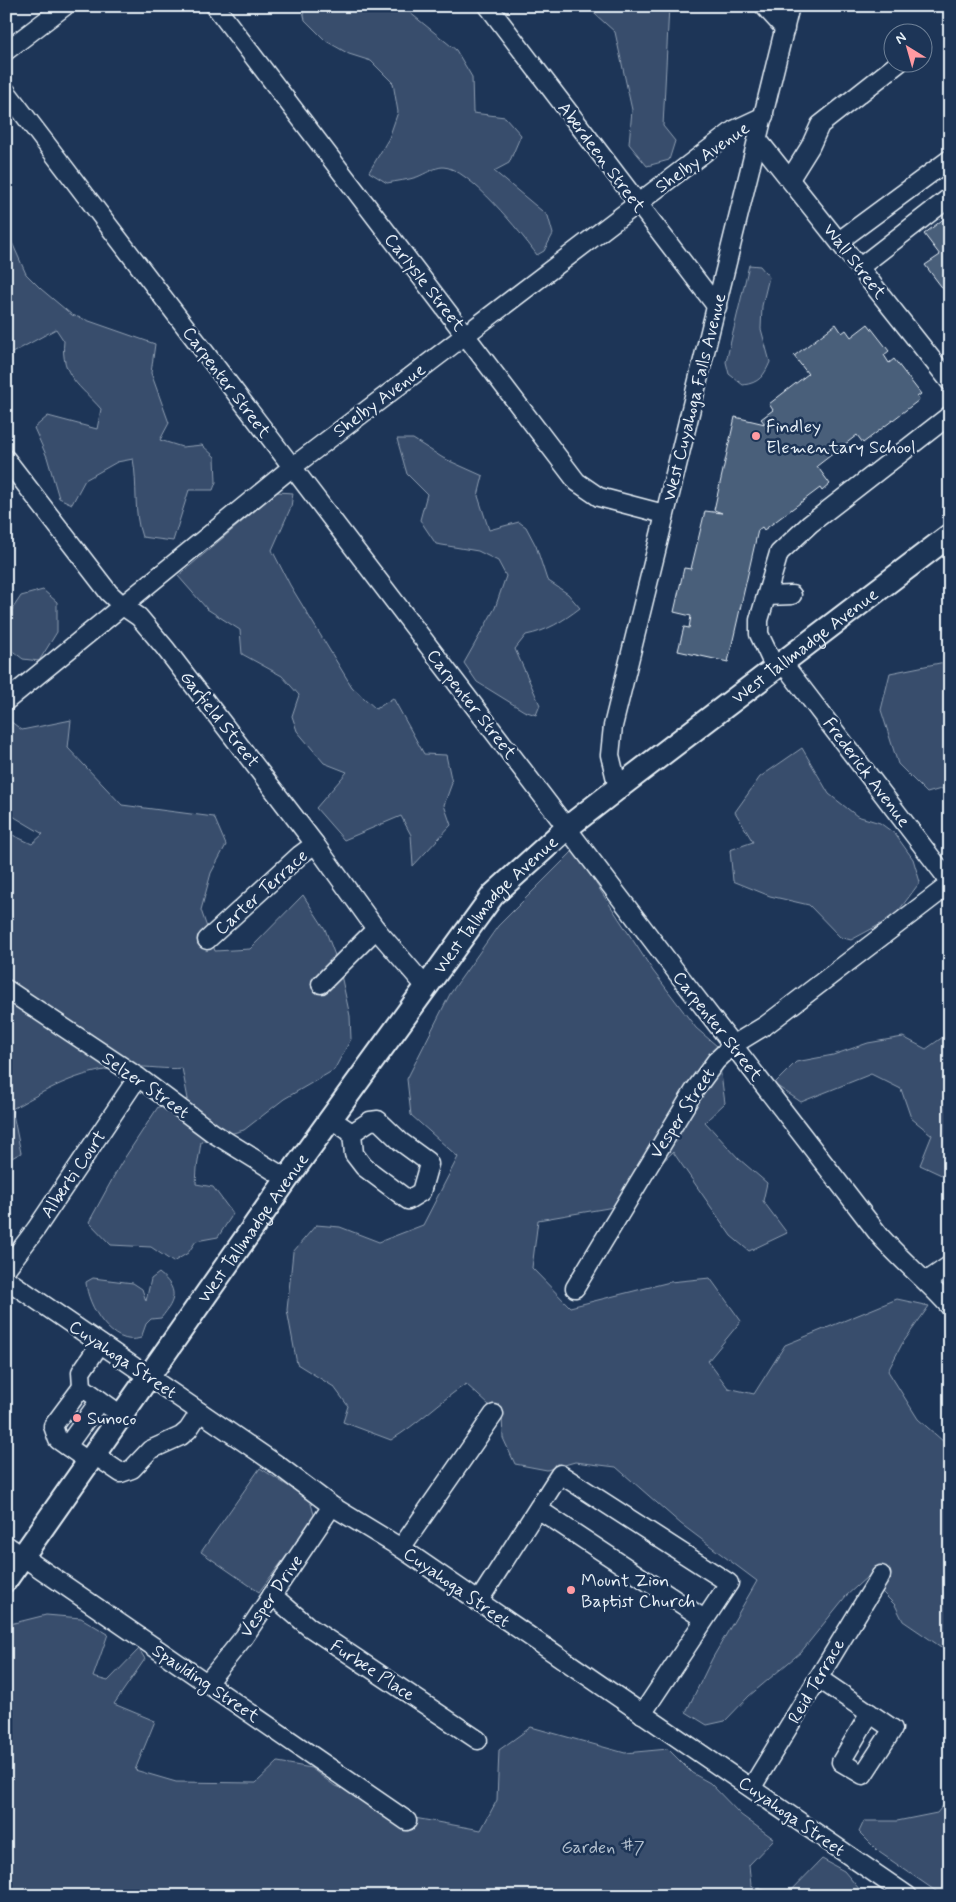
<svg xmlns="http://www.w3.org/2000/svg" width="956" height="1902" font-family="Mynerve,sans-serif">
<rect width="100%" height="100%" fill="#1d3557"/>
<filter id="ink" filterUnits="userSpaceOnUse"><feTurbulence type="fractalNoise" baseFrequency=".02" numOctaves="2"/><feDisplacementMap in="SourceGraphic" scale="10" xChannelSelector="R" yChannelSelector="G"/><feConvolveMatrix kernelMatrix="1 2 1 2 8 2 1 2 1" color-interpolation-filters="sRGB"/></filter>
<g filter="url(#ink)">
<!-- green -->
<g fill="#374d6c" stroke="#909fb2">
<path d="M302,6H406L409,12L456,50L472,77L473,113L505,117L521,135L509,163L494,171L548,216L553,234L544,251L537,255C522,234 468,167 443,167C435,167 425,174 417,177C408,180 397,181 387,183L369,172L389,138L398,112L393,83L371,61L349,54L326,41L305,20Z"/>
<polygon points="586,6 669,6 663,126 675,141 669,160 647,166 629,144 632,110 615,32"/>
<path d="M6,229L26,274L41,289L72,315L155,344L151,373L169,423L160,440L182,447L202,445L215,457L216,482L213,490H189L173,541L142,537C133,512 138,485 133,459L117,462L85,480L72,504L59,498L47,457L34,428L48,416L97,429L101,409C81,386 60,376 64,341L56,329L12,353L6,358Z"/>
<path d="M749,265L760,266L769,277L762,306L761,329L770,362C764,376 759,383 743,385L729,374L726,362Z"/>
<path d="M397,439H413L443,458L483,476L478,496L489,530L519,522L526,527L536,546L547,580L568,594L580,608C563,621 547,631 526,635L515,649L540,705L536,715L524,711L477,682L464,663L495,608L506,576L498,561L478,551L436,544L420,520L427,494L407,474Z"/>
<polygon points="277,492 293,493 291,507 272,550 290,585 352,687 376,709 393,698 424,754 446,755 452,783 444,805 451,825 413,866 411,835 401,816 344,840 316,808 347,772 324,763 297,731 292,716 299,695 282,676 242,654 240,630 207,609 178,576"/>
<polygon points="43,590 57,602 57,632 39,661 23,659 6,646 6,612 9,614 21,596"/>
<polygon points="950,661 950,737 948,738 950,780 948,787 927,793 898,764 881,710 890,673"/>
<path d="M6,718L22,730L71,720L68,748L122,805L214,817L226,845L211,873L201,910L215,951L250,949L303,895L325,929L339,966L350,1016L351,1039L334,1070L284,1099L244,1130L201,1142L197,1168L196,1184L213,1187L233,1214L218,1237L196,1241L188,1253L173,1262L151,1247L111,1245L89,1222L120,1165L158,1107L188,1099L182,1068C165,1070 149,1066 132,1067C83,1069 53,1086 12,1109L21,1153L6,1161V832L32,844L43,834L6,812Z"/>
<polygon points="802,748 829,794 857,816 880,823 895,834 913,859 920,882 894,917 851,940 840,937 809,905 770,896 733,881 730,850 753,842 735,812 760,777"/>
<path d="M574,850L653,971L696,1028L717,1046L725,1103L705,1122L739,1159L767,1183L763,1201L787,1233L749,1251L731,1236L673,1152L614,1207L538,1220L532,1268L570,1307L670,1282L710,1278L741,1321L708,1361L728,1388L754,1394L785,1345L897,1299L929,1306L902,1344L888,1371L918,1419L944,1442L950,1441V1653L903,1621L895,1605L867,1577L846,1596L801,1652L749,1696L725,1721L707,1725L686,1712L712,1659L757,1581L681,1524L616,1467L575,1462L547,1470L515,1464L503,1438L502,1417L466,1384C440,1401 418,1424 391,1440L343,1422L348,1406L334,1387L297,1364L287,1310L293,1252L316,1225L340,1227L379,1242L423,1225L458,1157L411,1115L407,1079L450,994L498,926Z"/>
<polygon points="950,1032 950,1179 920,1165 932,1135 911,1118 901,1089 871,1074 801,1102 774,1084 796,1062 833,1055 868,1043 903,1037 926,1049"/>
<path d="M159,1273C179,1289 176,1300 161,1318L151,1319L146,1324L141,1338C112,1348 87,1305 86,1282L93,1278L133,1283L142,1289L146,1301L151,1279Z"/>
<polygon points="260,1468 310,1500 315,1518 259,1592 201,1552"/>
<polygon points="46,1615 81,1618 108,1634 93,1677 108,1681 139,1649 145,1659 114,1704 155,1721 135,1770 176,1782 256,1783 278,1762 311,1768 335,1786 354,1791 409,1817 481,1830 497,1800 499,1750 531,1727 625,1753 668,1749 692,1773 710,1783 741,1815 774,1839 749,1865 751,1886 782,1896 280,1896 268,1893 251,1896 6,1896 6,1625"/>
<polygon points="950,1797 950,1896 943,1896 879,1852 859,1832 864,1821 897,1821 937,1813"/>
<polygon points="822,1859 844,1871 860,1890 857,1896 786,1896"/>
</g>
<!-- building -->
<g fill="#495e7a" stroke="#e8f1f8">
<polygon points="950,214 950,298 925,265 940,255 924,234"/>
<polygon points="836,324 842,333 846,330 851,337 868,324 889,351 884,355 889,363 894,359 921,394 917,397 919,400 863,443 857,435 817,466 830,484 822,491 820,488 764,530 762,527 758,530 728,662 678,651 684,627 689,628 691,616 674,612 684,568 691,569 705,511 722,513 714,510 735,417 765,424 761,419 773,410 769,404 808,374 794,356"/>
</g>
<g fill="none" stroke-linecap="round" stroke-linejoin="round">
<!-- minor casing -->
<g stroke="#e8f1f8" stroke-width="21">
<g id="minor">
<polyline points="215,6 577,482 599,497 664,514"/>
<polyline points="488,6 717,307"/>
<polyline points="764,6 785,29"/>
<polyline points="6,51 65,6"/>
<path d="M6,91L678,974L880,1236C902,1261 928,1282 950,1307"/>
<polyline points="759,141 950,382"/>
<polyline points="790,179 810,147 820,125 900,62"/>
<polyline points="839,241 950,159"/>
<polyline points="860,267 950,197"/>
<polyline points="6,459 109,593 123,606 139,617 165,648 315,844 376,929 426,987"/>
<polyline points="767,596 792,595"/>
<polyline points="782,662 950,882"/>
<polyline points="775,668 759,634 759,620 779,553 810,524 950,415"/>
<polyline points="6,701 291,468 734,130 764,116"/>
<polyline points="618,788 610,755 613,726 790,6"/>
<polyline points="207,940 300,855 315,844"/>
<polyline points="321,984 376,929"/>
<polyline points="6,989 138,1077 213,1133 287,1179"/>
<polyline points="331,1119 352,1133 354,1154 364,1167 408,1200 421,1192 429,1164 427,1161 401,1142 378,1120 370,1121 352,1133"/>
<polyline points="6,1269 36,1229 138,1077"/>
<polyline points="6,1279 279,1466 332,1506 401,1548 908,1896"/>
<polyline points="927,1281 950,1265"/>
<polyline points="575,1288 694,1091 716,1061 733,1045 766,1025 950,884"/>
<polyline points="100,1344 81,1372 82,1387 121,1415"/>
<polyline points="82,1387 53,1426 58,1440 88,1461"/>
<polyline points="67,1446 100,1400"/>
<polyline points="93,1454 121,1473 132,1469 150,1450 181,1436 188,1430 200,1412"/>
<polyline points="538,1509 704,1619"/>
<polyline points="6,1545 407,1821"/>
<polyline points="401,1548 494,1414"/>
<polyline points="272,1595 309,1627 478,1740"/>
<polyline points="478,1602 560,1474 729,1583 642,1714"/>
<polyline points="818,1678 893,1729 863,1775 841,1762 870,1713"/>
<polyline points="207,1683 244,1637 332,1506"/>
<polyline points="752,1787 881,1575"/>
</g>
</g>
<!-- major casing -->
<g stroke="#e8f1f8" stroke-width="26">
<g id="major">
<path id="s1" d="M6,1580L287,1179L493,895L568,827L618,788L950,535"/>
</g>
</g>
<!-- minor -->
<use href="#minor" stroke="#1d3557" stroke-width="18"/>
<!-- major -->
<use href="#major" stroke="#1d3557" stroke-width="22"/>
</g>
</g>
<!-- markers -->
<g fill="#ff9aa2" stroke="#1d3557" stroke-width="2">
<circle cx="756" cy="436" r="5"/>
<circle cx="77" cy="1418" r="5"/>
<circle cx="571" cy="1590" r="5"/>
</g>
<g text-anchor="middle" stroke-width="5" stroke-linejoin="round" paint-order="stroke">
<!-- street labels -->
<g font-size="18" fill="#e8f1f8" stroke="#1d3557">
<text transform="translate(602 157) rotate(53)" y="6">Aberdeen Street</text>
<text transform="translate(702 157) rotate(-35)" y="6">Shelby Avenue</text>
<text transform="translate(855 261) rotate(52)" y="6">Wall Street</text>
<text transform="translate(425 282) rotate(52)" y="6">Carlysle Street</text>
<text transform="translate(227 382) rotate(53)" y="6">Carpenter Street</text>
<text transform="translate(694 397) rotate(-76)" y="6">West Cuyahoga Falls Avenue</text>
<text transform="translate(379 400) rotate(-37)" y="6">Shelby Avenue</text>
<text dy="6" stroke="none"><textPath href="#s1" startOffset="1240">West Tallmadge Avenue</textPath></text>
<text transform="translate(472 704) rotate(52)" y="6">Carpenter Street</text>
<text transform="translate(220 719) rotate(52)" y="6">Garfield Street</text>
<text transform="translate(867 772) rotate(53)" y="6">Frederick Avenue</text>
<text transform="translate(261 892) rotate(-42)" y="6">Carter Terrace</text>
<text dy="6" stroke="none"><textPath href="#s1" startOffset="835">West Tallmadge Avenue</textPath></text>
<text transform="translate(718 1026) rotate(52)" y="6">Carpenter Street</text>
<text transform="translate(146 1085) rotate(35)" y="6">Selzer Street</text>
<text transform="translate(682 1113) rotate(-57)" y="6">Vesper Street</text>
<text transform="translate(73 1174) rotate(-56)" y="6">Alberti Court</text>
<text dy="6" stroke="none"><textPath href="#s1" startOffset="430">West Tallmadge Avenue</textPath></text>
<text transform="translate(123 1359) rotate(34)" y="6">Cuyahoga Street</text>
<text transform="translate(457 1587) rotate(35)" y="6">Cuyahoga Street</text>
<text transform="translate(271 1596) rotate(-55)" y="6">Vesper Drive</text>
<text transform="translate(373 1670) rotate(33)" y="6">Furbee Place</text>
<text transform="translate(816 1681) rotate(-60)" y="6">Reid Terrace</text>
<text transform="translate(206 1683) rotate(34)" y="6">Spaulding Street</text>
<text transform="translate(792 1816) rotate(35)" y="6">Cuyahoga Street</text>
</g>
<!-- poi labels -->
<g font-size="18" fill="#e8f1f8" stroke="#1d3557" text-anchor="start">
<text x="766" y="432">Findley<tspan x="766" dy="21">Elementary School</tspan></text>
<text x="87" y="1424">Sunoco</text>
<text x="581" y="1586">Mount Zion<tspan x="581" dy="21">Baptist Church</tspan></text>
</g>
<!-- park labels -->
<g font-size="18" fill="#b3c0ce" stroke="#1d3557">
<text x="603" y="1853">Garden #7</text>
</g>
</g>
<!-- margin -->
<rect width="956" height="1902" fill="none" stroke="#1d3557" stroke-width="25"/>
<rect x="12" y="12" width="931" height="1877" fill="none" stroke="#e8f1f8" stroke-width="2" filter="url(#ink)"/>
<!-- north arrow -->
<g transform="translate(908 48) rotate(323)"><circle r="24" fill="#1d3557" stroke="#6e8097"/>
<path d="M0-4L9 19L0 12L-9 19Z" fill="#ff9aa2"/>
<text y="-8" font-size="14" font-weight="bold" text-anchor="middle" fill="#e8f1f8">N</text>
</g>
</svg>
